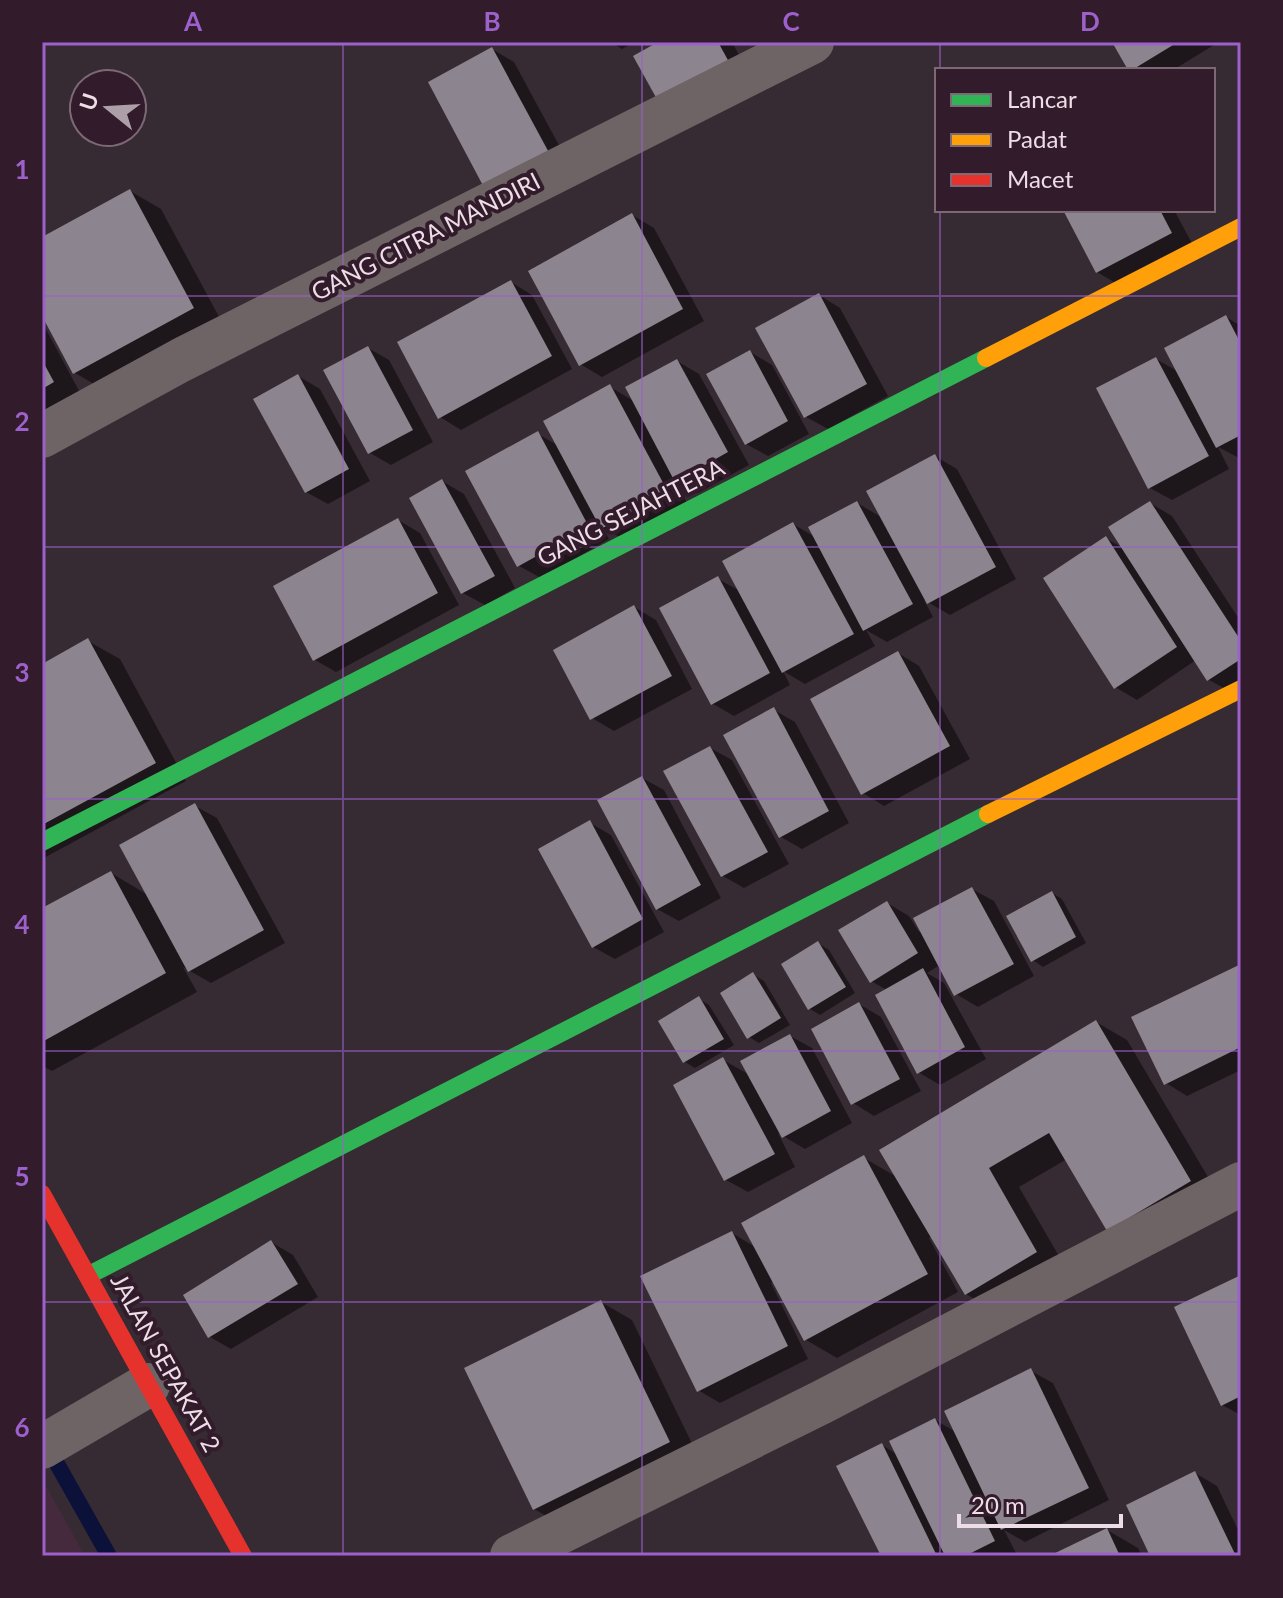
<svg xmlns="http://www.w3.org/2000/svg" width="1283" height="1598" font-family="Lato,sans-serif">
<rect width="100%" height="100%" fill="#372b33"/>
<!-- built -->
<polygon fill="#45293d" points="42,1479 85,1556 42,1556"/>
<!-- shadow -->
<g fill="#0007">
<polygon points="611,42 635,42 622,49"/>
<polygon points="663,42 732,42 750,75"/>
<polygon points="1114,42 1219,42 1173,70 1131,70"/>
<polygon points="492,49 514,62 574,173 512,206"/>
<polygon points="130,191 161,209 224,326 106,391 75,373 42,312 42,240"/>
<polygon points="1065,210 1174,210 1193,245 1119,285 1097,272"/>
<polygon points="632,215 654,228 704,321 602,377 580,364"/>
<polygon points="511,282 532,295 572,369 461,430 440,417"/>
<polygon points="819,295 840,308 888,396 828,429 806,417"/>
<polygon points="1226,317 1241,326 1241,459 1218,447 1229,469 1172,500 1150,488 1156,359 1179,372"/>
<polygon points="42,322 84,400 42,423"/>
<polygon points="368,348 389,360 433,442 391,465 370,453"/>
<polygon points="750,352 772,365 809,434 768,456 746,444"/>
<polygon points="677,361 699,374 749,465 698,493 674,479 688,505 625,540 603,528 609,539 541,578 519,566 538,434 559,446 610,387 634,401"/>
<polygon points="298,376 320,389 370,481 328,504 306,492"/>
<polygon points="935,456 957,469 1016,579 950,615 924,600 933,617 887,642 866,630 875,646 805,684 783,671 790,685 734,716 713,704 718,579 740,591 793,524 815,537 857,503 883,518"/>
<polygon points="442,481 464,494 515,588 485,605 463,593"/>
<polygon points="1150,503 1172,516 1241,622 1241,685 1231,692 1209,680 1196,660 1137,700 1115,687 1107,539 1125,549"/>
<polygon points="398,520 420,533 459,605 336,672 315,660"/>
<polygon points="634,607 656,620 692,689 614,731 592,718"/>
<polygon points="88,641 120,659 186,781 42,859 42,666"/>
<polygon points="898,653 919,666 970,759 884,806 863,793"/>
<polygon points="774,710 795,722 849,823 802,849 781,837"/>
<polygon points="710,748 732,760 789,864 744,888 723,876"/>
<polygon points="642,778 664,790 721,898 679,921 657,909"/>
<polygon points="195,806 217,818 285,943 211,983 183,967 197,992 52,1071 42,1066 42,911 111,873 148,895"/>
<polygon points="590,823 611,835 664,932 615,959 593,947"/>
<polygon points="972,889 994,901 1034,976 978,1007 956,994 940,965 927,973 944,983 986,1059 940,1085 918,1072 887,990 871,981 887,903 909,916 919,932"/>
<polygon points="1052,893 1062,899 1086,943 1043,967 1033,960"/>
<polygon points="818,943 829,950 855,993 820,1015 810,1009"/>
<polygon points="1241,966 1241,1070 1187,1096 1166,1083"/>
<polygon points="754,975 764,981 790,1025 759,1043 749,1037"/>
<polygon points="699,999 709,1005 734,1045 695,1068 685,1062 660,1022"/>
<polygon points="859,1004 881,1017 921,1091 874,1116 853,1103"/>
<polygon points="1096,1022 1127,1040 1221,1199 1140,1247 1067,1159 1019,1187 1067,1270 997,1312 966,1294 932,1236 929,1238 958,1292 837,1358 806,1340 775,1281 771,1283 808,1359 720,1403 698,1390 732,1233 757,1248 864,1158 897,1177"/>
<polygon points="790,1036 812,1048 852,1123 805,1149 778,1133 795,1167 748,1192 726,1180 723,1060 750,1075"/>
<polygon points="271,1242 293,1255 318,1297 231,1349 210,1337"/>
<polygon points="1241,1277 1241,1415 1222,1405"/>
<polygon points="601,1302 632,1320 700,1460 565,1527 534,1509"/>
<polygon points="1031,1371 1053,1383 1109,1500 1025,1542 1004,1530 1016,1553 1010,1556 883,1556 882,1445 898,1455 935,1420 956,1432"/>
<polygon points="1195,1473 1217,1486 1241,1536 1241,1556 1152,1556 1128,1506"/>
<polygon points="1107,1530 1138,1548 1142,1556 1054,1556"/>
</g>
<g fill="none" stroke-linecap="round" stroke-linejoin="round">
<!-- stream -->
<polyline stroke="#0c1139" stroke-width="16" points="47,1446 109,1556"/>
</g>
<!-- building -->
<g fill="#8c848e">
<polygon points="658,42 718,42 729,62 658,101 633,56"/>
<polygon points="1112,42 1178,42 1132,70 1128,70"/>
<polygon points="492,47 553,160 488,195 428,82"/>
<polygon points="130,189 194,308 73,374 42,316 42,237"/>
<polygon points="1063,210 1160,210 1172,233 1096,273"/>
<polygon points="632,213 683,309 579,366 528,271"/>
<polygon points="511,280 552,356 438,419 397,342"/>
<polygon points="819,293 867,384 804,418 755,328"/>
<polygon points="1226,315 1241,344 1241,435 1216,448 1164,348"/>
<polygon points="368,346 413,430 368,454 323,370"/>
<polygon points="750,350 788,421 745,445 706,374"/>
<polygon points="1156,357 1209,456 1148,489 1096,388"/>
<polygon points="677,359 728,452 675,482 625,387"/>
<polygon points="42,360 54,382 42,389"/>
<polygon points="298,374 349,469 305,493 253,399"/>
<polygon points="610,384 668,492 601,529 543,421"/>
<polygon points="538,431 589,527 517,567 465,471"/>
<polygon points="935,454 996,567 927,604 866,491"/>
<polygon points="442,479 495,576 461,594 409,498"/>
<polygon points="857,501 913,604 863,631 808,527"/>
<polygon points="1150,501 1241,641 1241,659 1207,681 1108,527"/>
<polygon points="398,518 438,593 313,661 273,586"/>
<polygon points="793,522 854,634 782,673 722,561"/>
<polygon points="1106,536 1177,647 1114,689 1043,578"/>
<polygon points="718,576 770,673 711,705 659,608"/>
<polygon points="634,605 672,676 590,720 553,650"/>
<polygon points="88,638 156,763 42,825 42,664"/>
<polygon points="898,651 950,746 861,795 810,699"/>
<polygon points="774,707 829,811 779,838 723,735"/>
<polygon points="710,746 768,852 721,877 663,771"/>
<polygon points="642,776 701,885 656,910 597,800"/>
<polygon points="195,803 264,930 188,972 119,845"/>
<polygon points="590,820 643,919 592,948 538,849"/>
<polygon points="111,871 166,973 42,1042 42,908"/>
<polygon points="972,887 1014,964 954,996 913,918"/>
<polygon points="1052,891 1076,937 1031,962 1006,916"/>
<polygon points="887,901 918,953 870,983 838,930"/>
<polygon points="818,941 846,987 808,1010 781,964"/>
<polygon points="1241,964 1241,1047 1164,1085 1131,1017"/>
<polygon points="923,968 965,1047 917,1074 875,995"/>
<polygon points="753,972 781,1018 747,1039 720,993"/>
<polygon points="699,996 724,1039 683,1063 658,1021"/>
<polygon points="859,1002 900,1079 851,1105 811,1029"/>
<polygon points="1096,1020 1191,1181 1107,1231 1049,1133 989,1168 1037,1252 965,1295 879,1150"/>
<polygon points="790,1034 831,1111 782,1138 740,1061"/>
<polygon points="723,1057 775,1154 724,1181 673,1085"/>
<polygon points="864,1155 928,1274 804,1341 741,1223"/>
<polygon points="732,1231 788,1346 697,1392 640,1276"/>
<polygon points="271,1240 298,1284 208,1338 183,1295"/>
<polygon points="1241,1275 1241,1396 1221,1406 1174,1307"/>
<polygon points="601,1300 670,1442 533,1510 464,1368"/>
<polygon points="1031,1368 1089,1488 1001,1530 944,1411"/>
<polygon points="935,1418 995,1541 965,1556 945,1556 889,1441"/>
<polygon points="882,1443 937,1556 881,1556 836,1466"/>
<polygon points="1195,1471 1235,1554 1150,1556 1126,1505"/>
<polygon points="1107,1528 1120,1556 1049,1556"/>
</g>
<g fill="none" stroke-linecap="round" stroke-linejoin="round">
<!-- street -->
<g stroke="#6e6365" stroke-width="44">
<polyline points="42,436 181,360 812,42"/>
<polyline points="42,1447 148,1385"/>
<polyline points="512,1556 822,1402 1241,1184"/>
</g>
<!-- fast -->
<g stroke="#30b455" stroke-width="18">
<polyline points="42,842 986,358"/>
<polyline points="89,1275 988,814"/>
</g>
<!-- slow -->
<g stroke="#ff9f0a" stroke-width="18">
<polyline points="986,358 1241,227"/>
<polyline points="988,814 1241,689"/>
</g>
<!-- jam -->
<polyline stroke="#e5322d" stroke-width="18" points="42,1194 243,1556"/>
</g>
<!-- grid -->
<path fill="none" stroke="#9d61cb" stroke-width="2" stroke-opacity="0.55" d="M343,42V1556M642,42V1556M940,42V70M940,210V1556M42,296H1241M42,547H1241M42,799H1241M42,1051H1241M42,1302H1241"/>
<g text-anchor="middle" stroke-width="8" stroke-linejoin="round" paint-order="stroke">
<!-- street labels -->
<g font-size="24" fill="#eddde7" stroke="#321b2b">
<text transform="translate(426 237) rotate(-27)" y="8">GANG CITRA MANDIRI</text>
<text transform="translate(631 513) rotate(-27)" y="8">GANG SEJAHTERA</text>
<text transform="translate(165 1363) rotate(61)" y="8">JALAN SEPAKAT 2</text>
</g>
</g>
<!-- border -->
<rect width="1283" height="1598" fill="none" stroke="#321b2b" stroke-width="88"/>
<!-- legend -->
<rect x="935" y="68" width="280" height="144" fill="#321b2b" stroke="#7d6976" stroke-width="2"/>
<rect x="951" y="94" width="40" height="12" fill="#30b455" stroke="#7d6976" stroke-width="2"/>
<text x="1007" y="108" font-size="24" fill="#eddde7">Lancar</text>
<rect x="951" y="134" width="40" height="12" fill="#ff9f0a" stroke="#7d6976" stroke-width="2"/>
<text x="1007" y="148" font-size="24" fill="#eddde7">Padat</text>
<rect x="951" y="174" width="40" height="12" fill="#e5322d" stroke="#7d6976" stroke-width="2"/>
<text x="1007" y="188" font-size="24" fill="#eddde7">Macet</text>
<!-- north arrow -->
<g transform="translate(108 108) rotate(288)"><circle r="38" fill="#321b2b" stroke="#7d6976" stroke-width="2"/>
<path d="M0-6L14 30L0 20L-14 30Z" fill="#ad9fa8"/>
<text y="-12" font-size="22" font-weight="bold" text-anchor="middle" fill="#eddde7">U</text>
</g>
<!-- scale -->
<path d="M959 1514v12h162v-12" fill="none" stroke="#eddde7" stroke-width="4"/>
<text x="971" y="1514" font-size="24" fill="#eddde7" stroke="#321b2b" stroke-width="6" paint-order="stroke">20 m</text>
<rect x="44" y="44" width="1195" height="1510" fill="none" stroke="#9d61cb" stroke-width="3"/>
<g font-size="26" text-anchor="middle" font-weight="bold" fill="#9d61cb">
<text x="193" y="31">A</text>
<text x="492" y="31">B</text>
<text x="791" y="31">C</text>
<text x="1090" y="31">D</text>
<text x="22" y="179">1</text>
<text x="22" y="431">2</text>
<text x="22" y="682">3</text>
<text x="22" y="934">4</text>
<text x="22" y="1186">5</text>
<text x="22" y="1437">6</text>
</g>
</svg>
